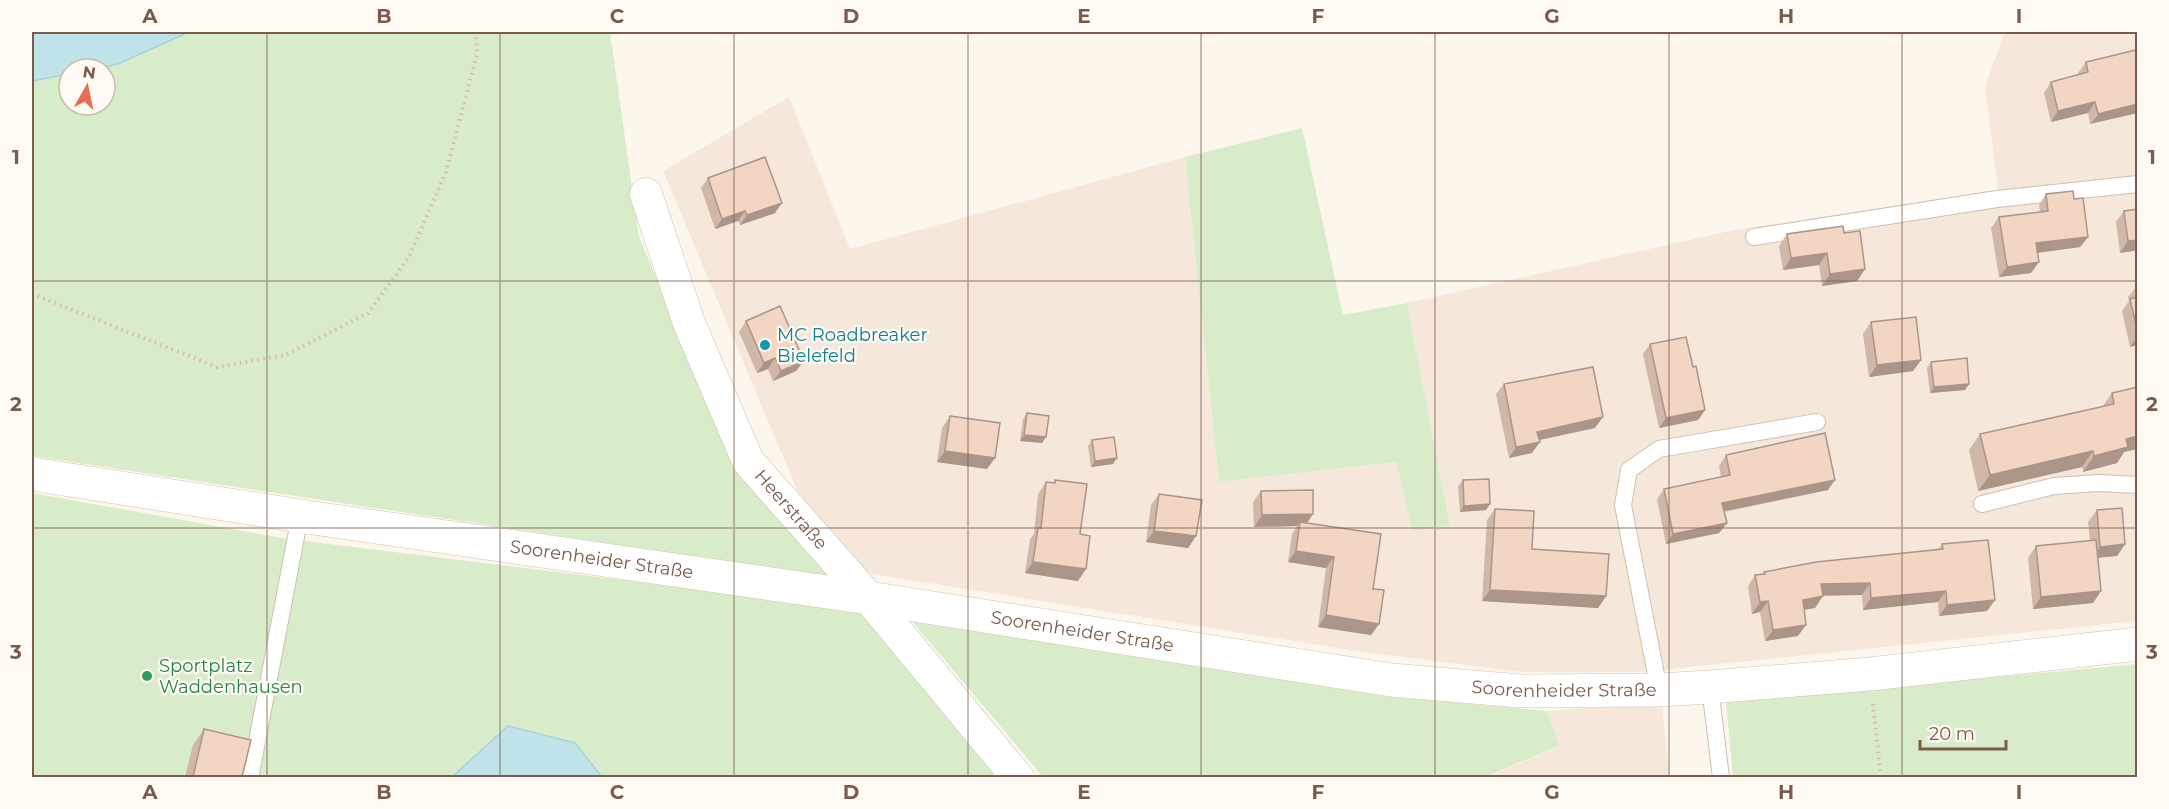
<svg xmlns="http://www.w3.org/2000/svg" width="2169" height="809" font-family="Montserrat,sans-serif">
<rect width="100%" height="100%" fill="#fdf6ec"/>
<!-- residential -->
<g fill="#f5e8da">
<polygon points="2005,32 2137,32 2137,621 1641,672 1521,672 1356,651 866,573 806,511 663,171 789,97 850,249 1185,157 1219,482 1396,462 1413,530 1450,524 1407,303 1734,230 1998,190 1985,86"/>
<polygon points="1662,702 1669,777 1485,778 1558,747 1547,711"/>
</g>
<!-- green -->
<g fill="#d8ecc9">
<polygon points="189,32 610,32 639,237 731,454 837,578 32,456 32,81 69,74 69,105 105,105 105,69 94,69 118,64"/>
<polygon points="1302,128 1343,315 1407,303 1450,525 1413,531 1396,462 1219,482 1185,157"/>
<polygon points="32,493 288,539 858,609 996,777 602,777 575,743 508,726 452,777 32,777"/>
<polygon points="911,620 1383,696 1547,711 1559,746 1485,777 1043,777"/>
<polygon points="2137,664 2137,777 1733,777 1726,702"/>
</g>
<!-- water -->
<g fill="#bfe3e8" stroke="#a5d3da" stroke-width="1.5">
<polygon points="32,32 189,32 118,64 94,69 69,69 69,74 32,81"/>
<polygon points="508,726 575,743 602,777 452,777"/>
</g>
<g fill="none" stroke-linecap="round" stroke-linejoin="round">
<!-- service casing -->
<g stroke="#d1beb0" stroke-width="18">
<g id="service">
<polyline points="1754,237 1997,199 2138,184"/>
<polyline points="1982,504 2054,486 2098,483 2138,485"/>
<polyline points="1710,687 1721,778"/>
<polyline points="1659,690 1623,505 1629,470 1659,449 1817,422"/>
<polyline points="250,778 300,516"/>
</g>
</g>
<!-- minor casing -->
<g stroke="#d1beb0" stroke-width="33">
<g id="minor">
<path id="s1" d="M646,194L689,323L748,461L869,598L1018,778"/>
</g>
</g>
<!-- secondary casing -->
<g stroke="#d6c0b0" stroke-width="34">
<g id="secondary">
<path id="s2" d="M32,474L300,516L869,598L1391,680L1520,691L1659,690L1710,687L1870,674L2138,644"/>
</g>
</g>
<!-- path -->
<g stroke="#d9b8a5" stroke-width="4" stroke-dasharray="1.5 4.5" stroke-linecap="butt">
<polyline points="32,294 217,367 285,355 368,313 409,257 446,172 477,54 476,32"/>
<polyline points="1873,704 1881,778"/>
</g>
<!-- service -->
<use href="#service" stroke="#fff" stroke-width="16"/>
<!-- minor -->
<use href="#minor" stroke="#fff" stroke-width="32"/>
<!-- secondary -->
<use href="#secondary" stroke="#fff" stroke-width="33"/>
</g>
<!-- wall -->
<g fill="#d1b7a8">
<polygon points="2138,57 2090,124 2088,113 2051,122 2044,93 2051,82 2079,74 2078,73 2086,62"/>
<polygon points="708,178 775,213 740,225 738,221 715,229 701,188"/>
<polygon points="2046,194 2074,199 2088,237 2080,247 2037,253 2031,273 1999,277 1991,228 1999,217 2040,212 2039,205"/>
<polygon points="2124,211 2138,250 2120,253 2116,222"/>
<polygon points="1844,233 1865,269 1857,281 1822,286 1819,265 1783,270 1779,246 1787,234"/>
<polygon points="2138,285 2138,345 2130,347 2122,311 2129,301 2128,297"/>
<polygon points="746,321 796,371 773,381 768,369 757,373 739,332"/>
<polygon points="1871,322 1921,360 1913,371 1869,377 1863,334"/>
<polygon points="1650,344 1693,367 1705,410 1698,420 1659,428 1643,354"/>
<polygon points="1931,362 1969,384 1965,390 1930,393 1927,368"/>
<polygon points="1504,384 1595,428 1539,440 1532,453 1509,458 1496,394"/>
<polygon points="2112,393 2124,452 2117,463 2083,472 2082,467 1978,491 1969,450 1980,434 2102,407"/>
<polygon points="1027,413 1042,443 1020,441 1023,419"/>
<polygon points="950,416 987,469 937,462 942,428"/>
<polygon points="1092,440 1113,464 1091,467 1088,446"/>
<polygon points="1726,455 1828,490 1724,512 1727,523 1719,533 1666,544 1657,499 1664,489 1721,477 1719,466"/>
<polygon points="1055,480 1080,534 1078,581 1025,573 1030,539 1034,534 1038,494 1046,482 1053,483"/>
<polygon points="1463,480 1490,504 1486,510 1460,512 1458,486"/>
<polygon points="1261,491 1313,514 1307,523 1373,589 1379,624 1371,635 1318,627 1326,568 1288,562 1292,534 1297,526 1254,527 1253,502"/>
<polygon points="1159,494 1196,536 1188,548 1146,542 1151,505"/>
<polygon points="1495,509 1532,549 1606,596 1598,608 1482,601 1487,520"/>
<polygon points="2097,510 2125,544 2117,556 2098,558 2101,591 2093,603 2033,609 2028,558 2036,546 2090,541 2088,522"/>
<polygon points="1942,544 1995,600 1987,611 1939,616 1938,602 1863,610 1862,595 1823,595 1815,608 1804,610 1798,636 1765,641 1760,612 1752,614 1748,586 1755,575 1763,574 1764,572 1938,550"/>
<polygon points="204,729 242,777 185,777 193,745"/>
</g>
<!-- shaded-wall -->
<g fill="#aa9588">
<polygon points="2095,102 2088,113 2051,122 2058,111"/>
<polygon points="2138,104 2138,113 2090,124 2098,114"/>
<polygon points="782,203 775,213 740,225 747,215"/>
<polygon points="745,211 738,221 715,229 722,219"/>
<polygon points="2088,237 2080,247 2029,254 2036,243"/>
<polygon points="2138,240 2138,250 2120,253 2128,241"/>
<polygon points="1827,253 1819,265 1783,270 1791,258"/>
<polygon points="2039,262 2031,273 1999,277 2007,267"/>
<polygon points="1865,269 1857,281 1822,286 1830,274"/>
<polygon points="2138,336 2138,345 2130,347"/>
<polygon points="775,358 768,369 757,373 764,363"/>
<polygon points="1921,360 1913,371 1869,377 1877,365"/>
<polygon points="804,361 796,371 773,381 781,371"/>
<polygon points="1969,384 1965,390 1930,393 1934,387"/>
<polygon points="1705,410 1698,420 1659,428 1666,418"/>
<polygon points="1603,417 1595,428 1530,442 1537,432"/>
<polygon points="1024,435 1046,437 1042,443 1020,441"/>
<polygon points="2138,436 2138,449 2124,452 2117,463 2083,472 2094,456 2126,439"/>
<polygon points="1540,442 1532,453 1509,458 1516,447"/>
<polygon points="945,451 995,458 987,469 937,462"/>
<polygon points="2093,451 2082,467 1978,491 1990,475"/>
<polygon points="1117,458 1113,464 1091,467 1095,461"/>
<polygon points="1835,480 1828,490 1715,513 1722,503"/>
<polygon points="1490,504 1486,510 1460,512 1464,506"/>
<polygon points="1313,514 1305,526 1300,522 1297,526 1254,527 1262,515"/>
<polygon points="1727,523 1719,533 1666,544 1673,534"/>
<polygon points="1154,531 1196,536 1188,548 1146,542"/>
<polygon points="2125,544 2117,556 2092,558 2100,547"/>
<polygon points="1296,551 1334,557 1326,568 1288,562"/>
<polygon points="1033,562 1086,569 1078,581 1025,573"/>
<polygon points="1870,583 1862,595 1813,596 1821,584"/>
<polygon points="1490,590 1606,596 1598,608 1482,601"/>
<polygon points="1946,591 1938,602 1863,610 1871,598"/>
<polygon points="2101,591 2093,603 2033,609 2041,597"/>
<polygon points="1823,596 1815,608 1795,611 1803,600"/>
<polygon points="1995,600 1987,611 1939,616 1947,605"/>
<polygon points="1768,601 1760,612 1752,614 1760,602"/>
<polygon points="1326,615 1379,624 1371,635 1318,627"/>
<polygon points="1806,625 1798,636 1765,641 1773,630"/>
</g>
<!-- building -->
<g fill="#f3d5c3" stroke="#aa9588" stroke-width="1.5">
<polygon points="2136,50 2138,57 2138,104 2098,114 2095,102 2058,111 2051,82 2088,72 2086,62"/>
<polygon points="765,157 782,203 747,215 745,211 722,219 708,178"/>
<polygon points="2073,191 2074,199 2083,198 2088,237 2036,243 2039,262 2007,267 1999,217 2048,211 2046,194"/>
<polygon points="2138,209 2138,240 2128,241 2124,211"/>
<polygon points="1843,226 1844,233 1860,231 1865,269 1830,274 1827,253 1791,258 1787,234"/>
<polygon points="2138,297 2138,333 2130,299"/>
<polygon points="780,306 804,361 781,371 775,358 764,363 746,321"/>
<polygon points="1916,317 1921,360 1877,365 1871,322"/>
<polygon points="1686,337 1693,367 1696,366 1705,410 1666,418 1650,344"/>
<polygon points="1967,358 1969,384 1934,387 1931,362"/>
<polygon points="1593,367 1603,417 1537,432 1540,442 1516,447 1504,384"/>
<polygon points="2138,387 2138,436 2126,439 2128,447 2094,456 2093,451 1990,475 1980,434 2114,404 2112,393"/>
<polygon points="1027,413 1049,416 1046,437 1024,435"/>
<polygon points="950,416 1000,423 995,458 945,451"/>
<polygon points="1825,433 1835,480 1722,503 1727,523 1673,534 1664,489 1730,475 1726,455"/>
<polygon points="1114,437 1117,458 1095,461 1092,440"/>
<polygon points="1489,479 1490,504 1464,506 1463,480"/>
<polygon points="1055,480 1087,484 1080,534 1090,536 1086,569 1033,562 1038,528 1041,528 1046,482 1055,483"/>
<polygon points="1313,490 1313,514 1262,515 1261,491"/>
<polygon points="1159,494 1202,500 1196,536 1154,531"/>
<polygon points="2122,508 2125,544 2100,547 2097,510"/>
<polygon points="1495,509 1534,511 1532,549 1609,554 1606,596 1490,590"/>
<polygon points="1300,522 1381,534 1373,589 1384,590 1379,624 1326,615 1334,557 1296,551"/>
<polygon points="1988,540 1995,600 1947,605 1946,591 1871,598 1870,583 1821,584 1823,596 1803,600 1806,625 1773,630 1768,601 1760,602 1755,575 1765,574 1764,572 1816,562 1943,549 1942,544"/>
<polygon points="2096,540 2101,591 2041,597 2036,546"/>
<polygon points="204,729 251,740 242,777 193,777"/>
</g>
<!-- grid -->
<path fill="none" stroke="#7a5c4d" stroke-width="1.5" stroke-opacity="0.55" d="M267,32V778M500,32V778M734,32V778M968,32V778M1201,32V778M1435,32V778M1669,32V778M1902,32V778M32,281H2138M32,528H2138"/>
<!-- markers -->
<circle fill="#0f9aa8" stroke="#fffaf3" stroke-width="2" cx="765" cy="345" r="6"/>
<circle fill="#2e9e5b" stroke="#fffaf3" stroke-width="2" cx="147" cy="676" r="6"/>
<g text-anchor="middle" stroke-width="4.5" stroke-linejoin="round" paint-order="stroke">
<!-- culture labels -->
<g font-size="18" fill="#0d838f" stroke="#fffaf3" text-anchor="start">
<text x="777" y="341">MC Roadbreaker<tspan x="777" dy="21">Bielefeld</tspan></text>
</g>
<!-- street labels -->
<g font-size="18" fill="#7a5c4d" stroke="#fffaf3">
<text dy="6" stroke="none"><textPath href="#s1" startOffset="351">Heerstraße</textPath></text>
<text dy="6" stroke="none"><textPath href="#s2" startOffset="576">Soorenheider Straße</textPath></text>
<text dy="6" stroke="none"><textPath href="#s2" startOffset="1062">Soorenheider Straße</textPath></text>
<text dy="6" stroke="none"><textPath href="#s2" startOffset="1548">Soorenheider Straße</textPath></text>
</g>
<!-- leisure labels -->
<g font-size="18" fill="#27864d" stroke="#fffaf3" text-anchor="start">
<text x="159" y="672">Sportplatz<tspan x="159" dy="21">Waddenhausen</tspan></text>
</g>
</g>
<!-- border -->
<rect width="2169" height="809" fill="none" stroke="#fffaf3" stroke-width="66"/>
<!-- north arrow -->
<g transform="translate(87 87) rotate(9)"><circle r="28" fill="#fffaf3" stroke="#cabbb1" stroke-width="1.5"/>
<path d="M0-4.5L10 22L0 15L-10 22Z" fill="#e76f51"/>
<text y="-9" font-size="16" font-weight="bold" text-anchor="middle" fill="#7a5c4d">N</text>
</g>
<!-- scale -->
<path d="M1920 740v9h86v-9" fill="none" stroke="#7a5c4d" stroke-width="3"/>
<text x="1929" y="740" font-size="18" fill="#7a5c4d" stroke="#fffaf3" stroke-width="4.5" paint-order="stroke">20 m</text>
<rect x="33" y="33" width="2103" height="743" fill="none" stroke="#7a5c4d" stroke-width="2"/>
<g font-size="20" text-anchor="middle" font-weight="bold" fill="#7a5c4d">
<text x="150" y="23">A</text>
<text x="384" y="23">B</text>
<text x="617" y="23">C</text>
<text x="851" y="23">D</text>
<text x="1084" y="23">E</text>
<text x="1318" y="23">F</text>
<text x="1552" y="23">G</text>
<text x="1786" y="23">H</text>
<text x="2019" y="23">I</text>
<text x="16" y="164">1</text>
<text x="2152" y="164">1</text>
<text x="16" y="411">2</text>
<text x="2152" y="411">2</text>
<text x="16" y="659">3</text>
<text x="2152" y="659">3</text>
<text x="150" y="799">A</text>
<text x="384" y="799">B</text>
<text x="617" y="799">C</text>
<text x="851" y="799">D</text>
<text x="1084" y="799">E</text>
<text x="1318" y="799">F</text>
<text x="1552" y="799">G</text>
<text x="1786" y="799">H</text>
<text x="2019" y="799">I</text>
</g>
</svg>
